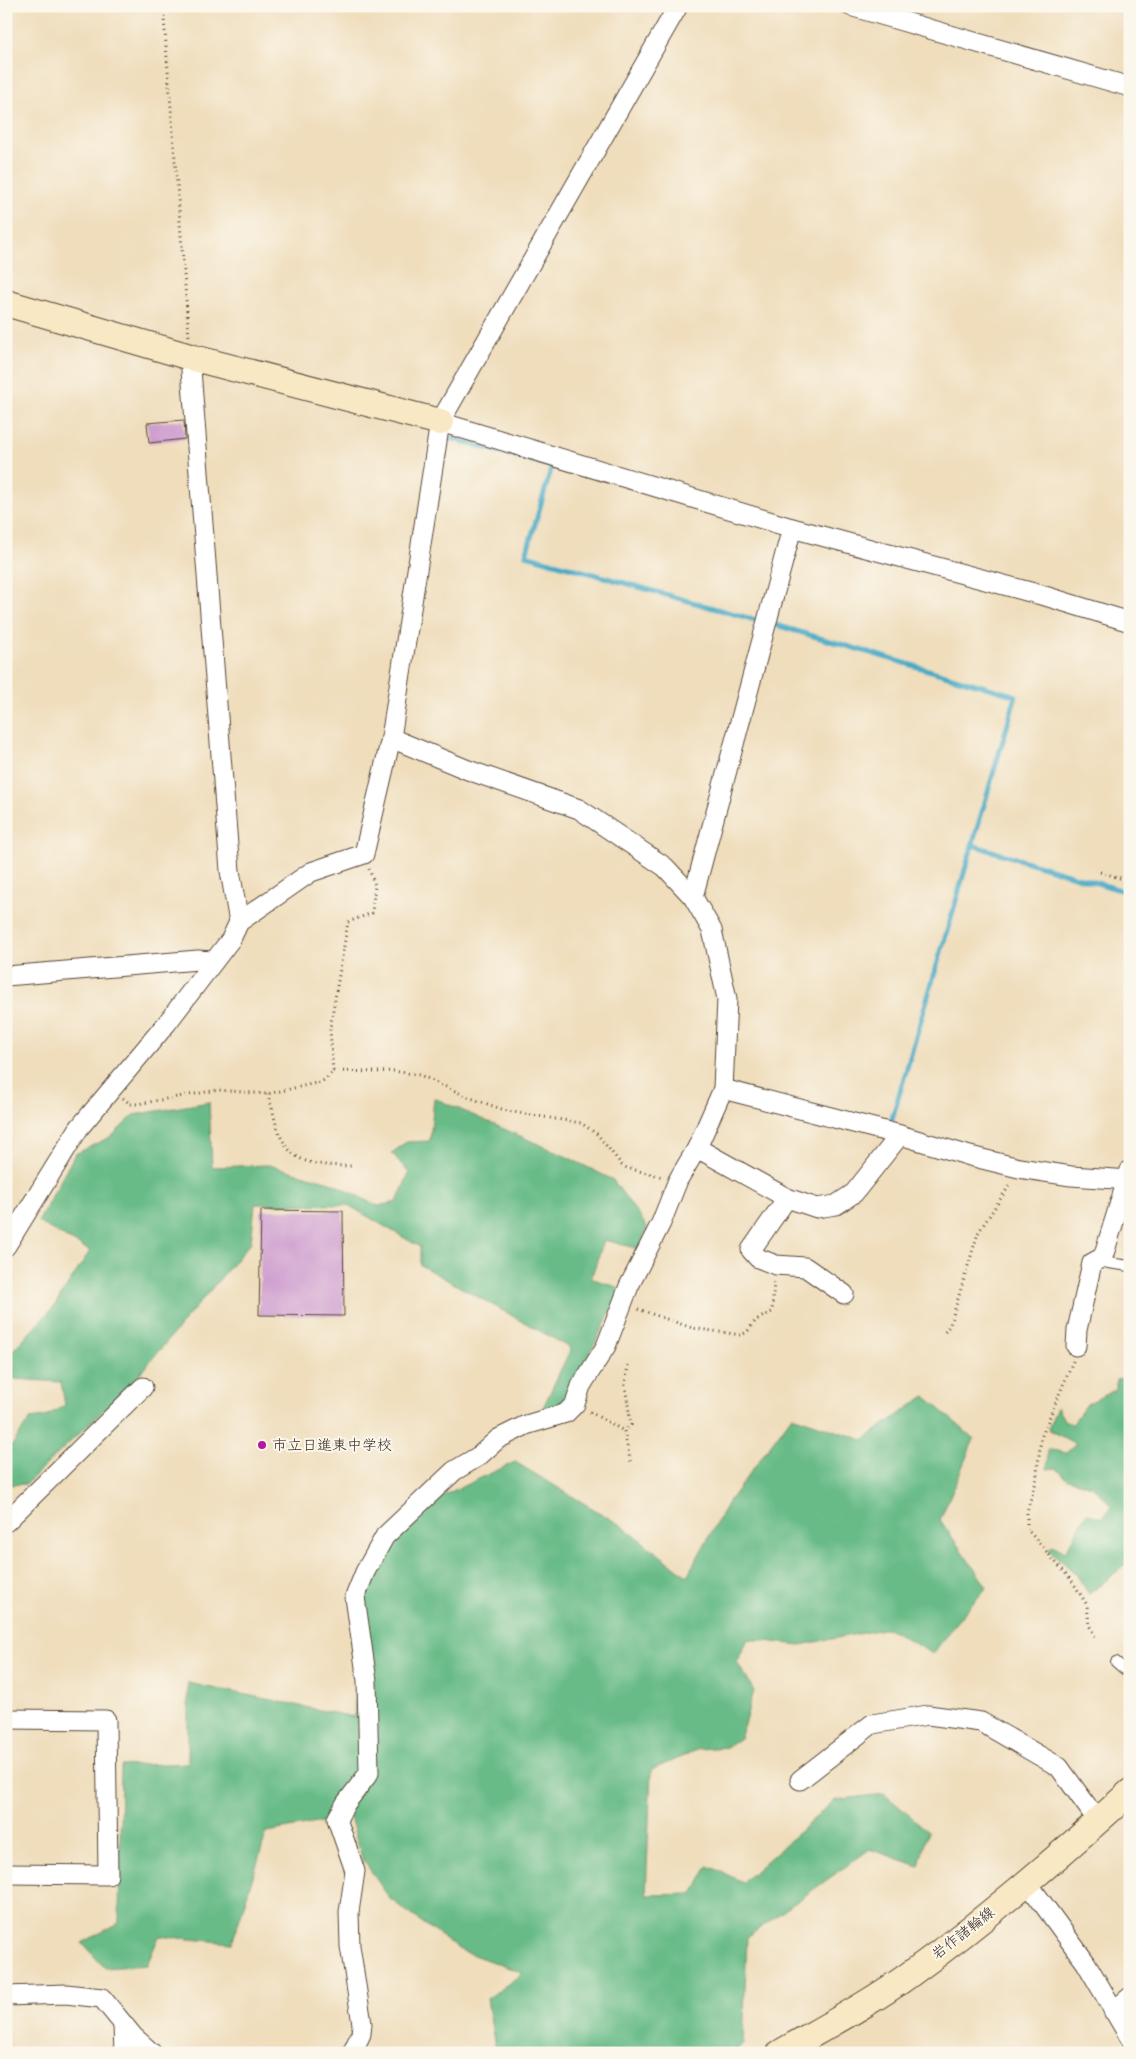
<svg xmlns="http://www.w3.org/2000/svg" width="1136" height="2059" font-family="Dekko,'Klee One',sans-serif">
<rect width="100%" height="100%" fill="#fbf7ec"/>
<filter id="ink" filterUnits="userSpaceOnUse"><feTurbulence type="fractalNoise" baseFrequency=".02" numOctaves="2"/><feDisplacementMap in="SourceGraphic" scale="10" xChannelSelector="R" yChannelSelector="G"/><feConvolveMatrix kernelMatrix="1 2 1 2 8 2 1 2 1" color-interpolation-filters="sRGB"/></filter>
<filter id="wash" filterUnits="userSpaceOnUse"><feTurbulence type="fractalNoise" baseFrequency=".0096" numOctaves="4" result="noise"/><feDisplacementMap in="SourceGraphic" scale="20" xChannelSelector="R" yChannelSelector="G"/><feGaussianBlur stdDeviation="1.12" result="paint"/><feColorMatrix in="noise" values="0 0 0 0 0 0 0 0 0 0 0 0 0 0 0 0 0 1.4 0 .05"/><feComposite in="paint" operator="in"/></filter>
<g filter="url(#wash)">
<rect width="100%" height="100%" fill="#efddbb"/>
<!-- forest -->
<g fill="#68bb87" stroke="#527252">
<polygon points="434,1098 565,1156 613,1180 647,1227 640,1249 604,1240 591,1278 622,1289 565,1403 540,1414 571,1348 420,1265 420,1247 348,1205 255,1204 251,1242 130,1385 26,1484 6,1485 6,1454 30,1419 45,1417 65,1405 61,1382 14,1379 13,1350 53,1308 90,1251 38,1222 75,1154 112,1136 134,1115 209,1102 212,1167 269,1165 330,1182 378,1206 397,1202 409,1173 392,1153 406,1142 430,1141"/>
<polygon points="1125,1377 1130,1379 1130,1561 1089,1594 1076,1574 1049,1550 1053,1545 1065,1552 1087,1513 1103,1518 1112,1506 1092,1486 1068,1479 1055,1468 1047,1469 1048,1449 1066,1453 1076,1444 1048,1429 1057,1407 1064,1420 1072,1424 1087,1404 1116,1389 1116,1380"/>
<polygon points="925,1396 974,1439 940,1520 987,1587 952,1627 933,1654 888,1628 800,1645 748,1639 737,1662 754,1691 740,1738 727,1747 699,1749 651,1770 646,1895 693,1894 708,1866 743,1882 835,1800 884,1794 928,1831 919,1866 870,1849 747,1937 743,2043 734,2053 623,2051 620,2053 496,2053 487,1999 523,1973 460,1950 390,1899 362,1858 350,1817 267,1832 232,1943 159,1936 147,1965 105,1968 82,1943 119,1923 121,1766 188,1763 188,1683 354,1717 363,1593 389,1542 425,1504 515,1462 622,1526 687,1576 727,1504 792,1416 863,1440"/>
</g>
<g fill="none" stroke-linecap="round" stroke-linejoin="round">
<!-- stream -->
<g stroke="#46aac6" stroke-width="5">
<polyline points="445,437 552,466 526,555 759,621"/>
<polyline points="776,625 1016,696 889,1129"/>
<polyline points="972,845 1130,893"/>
</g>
</g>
<g id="blocks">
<!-- building -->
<g fill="#ce9dcf">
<polygon points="184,420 185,439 149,443 147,423"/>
<polygon points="261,1210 343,1211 344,1316 259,1315"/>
</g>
</g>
</g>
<g filter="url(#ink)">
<use href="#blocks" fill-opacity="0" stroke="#564536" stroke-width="1"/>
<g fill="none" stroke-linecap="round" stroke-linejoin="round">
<!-- lane casing -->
<g stroke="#564536" stroke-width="12">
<g id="lane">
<polyline points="1103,1257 1108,1263 1130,1266"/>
<polyline points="1116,1662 1130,1674"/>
</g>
</g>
<!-- street casing -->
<g stroke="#564536" stroke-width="21">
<g id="street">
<polyline points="850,6 1130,87"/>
<polyline points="190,357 230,871 239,922"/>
<polyline points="440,422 792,528 1045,596 1130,622"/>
<polyline points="693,897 792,528"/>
<polyline points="6,976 198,960 212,961"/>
<polyline points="723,1089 900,1135 970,1156 1019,1168 1071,1176 1130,1180"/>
<polyline points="697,1148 787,1198 817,1208 836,1205 854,1193 900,1135"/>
<polyline points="787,1198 751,1250 758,1258 776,1265 805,1267 844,1294"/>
<polyline points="6,1246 79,1128 167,1023 231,939 239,922 311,872 364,854 391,738 440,422 678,6"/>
<polyline points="1076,1346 1077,1330 1092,1263 1103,1257 1130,1170"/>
<polyline points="6,1522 143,1387"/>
<polyline points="6,1719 106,1720 108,1875 6,1874"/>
<polyline points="800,1780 872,1724 928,1715 981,1722 1059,1767 1098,1821"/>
<polyline points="1027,1882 1086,1963 1130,2038"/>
<polyline points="6,1996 66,1994 102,1998 133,2036 152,2053"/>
<polyline points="1113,2011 1130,1997"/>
<polyline points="123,2025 124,2053"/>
<polyline points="352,2053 361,2034 362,2024 350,1946 349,1912 355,1871 337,1819 346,1803 369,1773 367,1681 355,1597 365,1572 385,1536 454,1471 479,1456 498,1439 526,1425 566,1413 575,1404 581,1386 606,1346 629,1286 661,1223 678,1180 697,1148 723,1089 727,999 712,930 693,897 665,867 579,809 468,770 391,738"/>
</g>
</g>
<!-- secondary casing -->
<g stroke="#564536" stroke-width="28">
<g id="secondary">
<polyline points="6,303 190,357 440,422"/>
<path d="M780,2053C825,2027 871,2003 913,1972C989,1917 1061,1855 1130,1792"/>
</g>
</g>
<!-- path -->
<g stroke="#564536" stroke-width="3" stroke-dasharray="1 4" stroke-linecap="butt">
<polyline points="163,6 189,337"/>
<polyline points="1100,872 1130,881"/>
<polyline points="333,1071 377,1072 393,1071 420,1075 468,1097 507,1111 581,1123 597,1134 622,1165 627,1168 663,1177"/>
<path d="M267,1094C273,1107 274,1121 280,1135C293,1167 322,1165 352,1166"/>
<polyline points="123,1098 130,1104 137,1104 218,1090 267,1094 321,1082 326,1079 333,1071 330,1028 348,922 372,913 375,885 369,869"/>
<polyline points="638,1309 692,1328 741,1335 747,1332 756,1320 772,1312 774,1280"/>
<polyline points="945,1332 950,1325 978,1233 1011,1183"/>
<polyline points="1073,1361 1041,1438 1036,1482 1027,1511 1027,1529 1072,1581 1087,1605 1089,1625 1095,1636"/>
<polyline points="628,1365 625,1385 631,1425 624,1431 631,1464"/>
<polyline points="590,1412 624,1431"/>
</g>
<!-- lane -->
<use href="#lane" stroke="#fff" stroke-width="10"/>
<!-- street -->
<use href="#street" stroke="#fff" stroke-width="19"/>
<!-- secondary -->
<use href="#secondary" stroke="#f8e8c3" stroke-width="26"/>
</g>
</g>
<!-- markers -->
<circle fill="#b5179e" stroke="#fbf7ec" stroke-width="2" cx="262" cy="1445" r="5"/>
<g text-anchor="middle" stroke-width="4" stroke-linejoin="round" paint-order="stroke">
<!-- poi labels -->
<g font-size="15" fill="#3b2a1e" stroke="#fbf7ec" text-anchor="start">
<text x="272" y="1450">市立日進東中学校</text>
</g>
<!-- street labels -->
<g font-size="15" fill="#3b2a1e" stroke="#fbf7ec">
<text transform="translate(963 1933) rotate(-38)" y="5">岩作諸輪線</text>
</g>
</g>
<!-- margin -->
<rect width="1136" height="2059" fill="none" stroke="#fbf7ec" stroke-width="25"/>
</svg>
